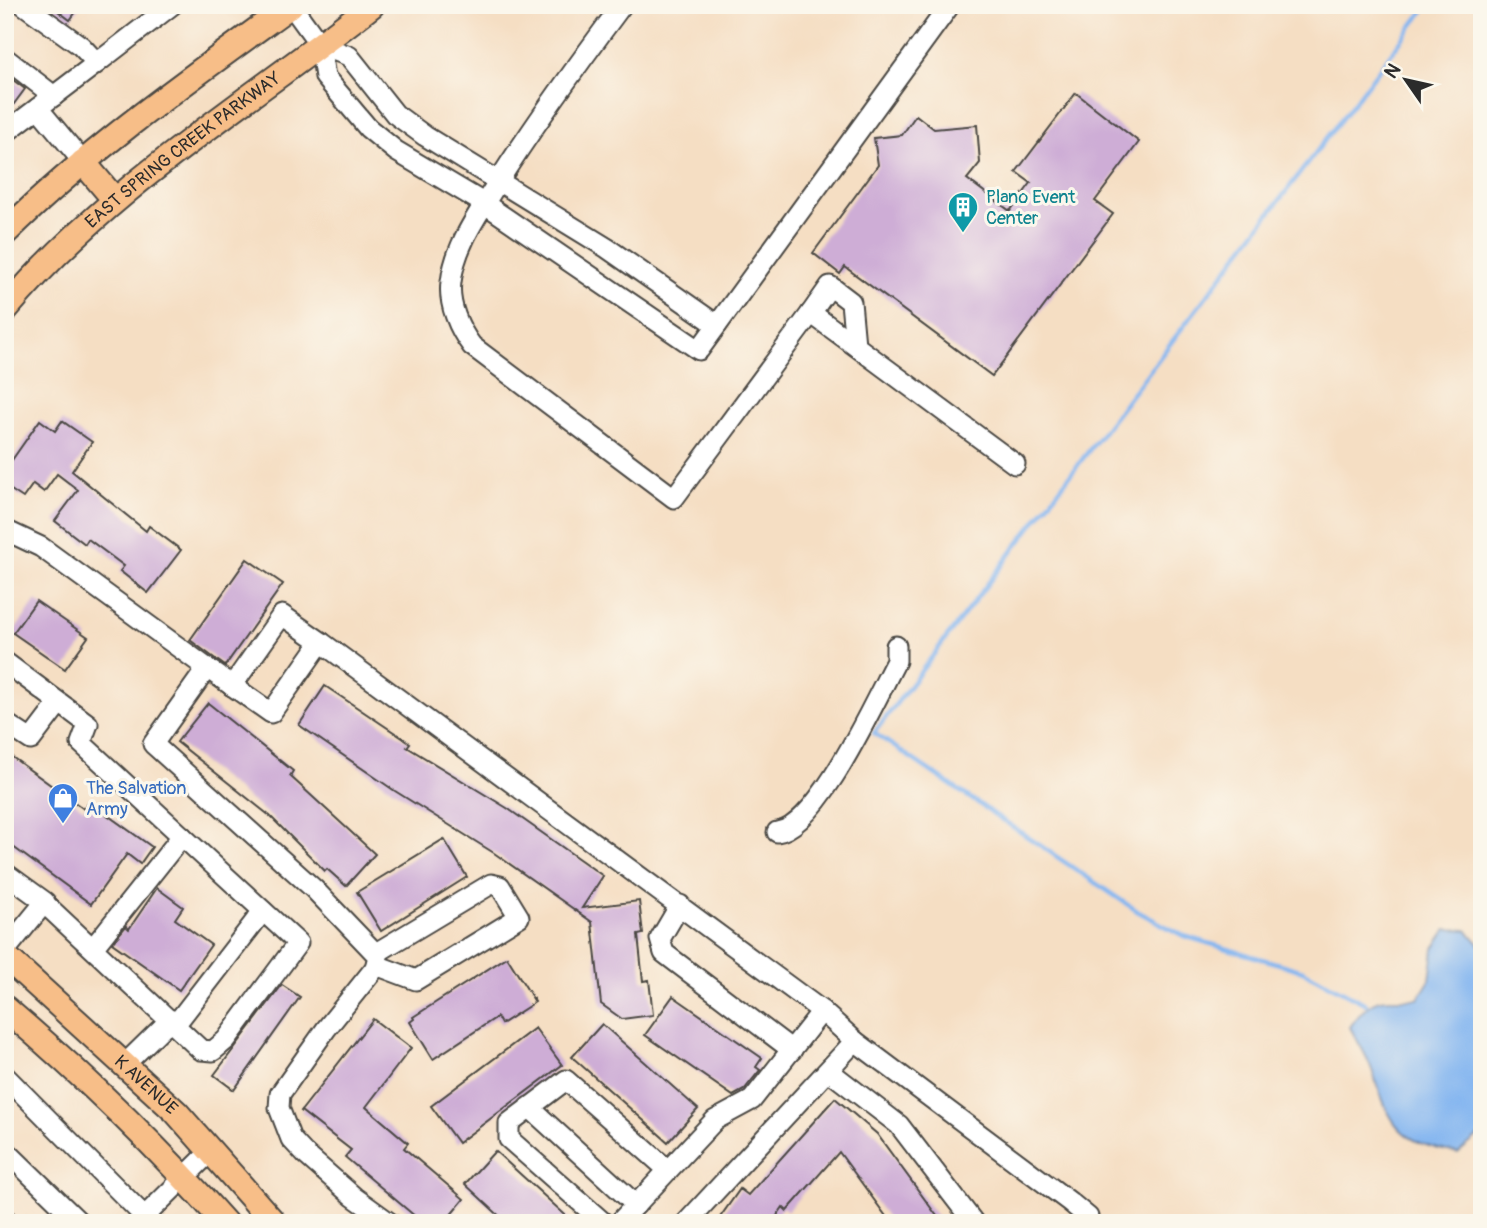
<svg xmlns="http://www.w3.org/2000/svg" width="1487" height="1228" font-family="Pangolin,sans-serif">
<rect width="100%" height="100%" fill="#fbf7ec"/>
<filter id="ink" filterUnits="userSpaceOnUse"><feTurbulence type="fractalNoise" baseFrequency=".0143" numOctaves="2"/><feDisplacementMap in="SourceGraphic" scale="14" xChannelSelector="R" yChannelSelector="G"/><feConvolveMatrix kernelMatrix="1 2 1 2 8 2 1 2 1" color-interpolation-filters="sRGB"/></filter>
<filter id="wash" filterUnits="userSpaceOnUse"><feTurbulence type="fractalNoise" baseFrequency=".00686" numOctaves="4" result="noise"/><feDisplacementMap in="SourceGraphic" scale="28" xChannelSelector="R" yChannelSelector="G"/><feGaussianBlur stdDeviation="1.57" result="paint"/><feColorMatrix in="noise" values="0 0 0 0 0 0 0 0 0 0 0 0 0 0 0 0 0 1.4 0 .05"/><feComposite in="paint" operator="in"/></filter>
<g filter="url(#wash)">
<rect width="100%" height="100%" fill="#f5dec3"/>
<!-- water -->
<path fill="#83b5f0" stroke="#57708e" stroke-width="2" d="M1447,929L1467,930L1482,947V1133L1458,1153C1396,1142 1391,1125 1372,1070C1367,1055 1357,1041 1350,1027C1375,992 1379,1000 1418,999L1430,980L1434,948Z"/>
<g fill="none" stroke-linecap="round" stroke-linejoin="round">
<!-- stream -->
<polyline stroke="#83b5f0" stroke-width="4.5" points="1366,1004 1303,971 1184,936 1137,911 874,733 1428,5"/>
</g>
<g id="blocks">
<!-- building -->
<g fill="#ceadd6">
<polygon points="50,5 81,5 70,20"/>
<polygon points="5,74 25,89 5,116"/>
<polygon points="1076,93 1139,142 1095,201 1113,214 992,376 845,267 840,274 813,253 878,165 874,138 902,135 916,115 934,129 977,125 980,163 967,179 1010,211 1031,183 1016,172"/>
<polygon points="40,420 55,431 62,421 92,442 72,471 146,531 149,526 181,550 148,593 120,571 124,566 88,539 85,544 55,521 78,490 57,474 44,492 33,484 23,498 5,486 5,470"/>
<polygon points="247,559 283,584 225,666 190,640"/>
<polygon points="36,601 88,637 65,669 13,633"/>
<polygon points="325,686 410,743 407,747 507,808 603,876 582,908 639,901 643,934 638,935 643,981 649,980 653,1015 622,1019 601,1004 592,922 494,853 395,791 299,725"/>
<polygon points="208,703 293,771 290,776 375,854 346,886 327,869 325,871 270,816 177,742"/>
<polygon points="5,752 84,809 89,802 152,847 140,864 127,854 91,904 5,841"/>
<polygon points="444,839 467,877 381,931 357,892"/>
<polygon points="157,888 183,907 175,919 211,945 179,990 112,943 126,926 129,929"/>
<polygon points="507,957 535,1002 501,1024 497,1017 433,1059 410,1022 414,1019 413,1017"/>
<polygon points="282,985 300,997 234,1090 214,1075"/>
<polygon points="673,996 762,1058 756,1067 760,1070 744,1090 733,1096 645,1035"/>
<polygon points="373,1019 411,1048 366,1107 408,1143 404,1148 464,1199 444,1223 423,1223 345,1157 351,1150 301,1111"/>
<polygon points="602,1024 698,1109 668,1142 572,1057"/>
<polygon points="535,1028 562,1065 458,1143 431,1106"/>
<polygon points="835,1098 877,1134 942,1223 891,1223 839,1152 787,1211 783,1207 772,1223 716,1223 740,1189 748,1195"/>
<polygon points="495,1151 574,1223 507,1223 465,1184"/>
</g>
</g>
</g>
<g filter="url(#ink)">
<use href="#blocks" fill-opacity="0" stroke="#494642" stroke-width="2"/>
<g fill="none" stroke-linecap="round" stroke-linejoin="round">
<!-- minor casing -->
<g stroke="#494642" stroke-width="23">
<g id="minor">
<polyline points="24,5 81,46 97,63 172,5"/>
<polyline points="291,5 320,45 325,77 368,128 396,151 485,204 699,350 950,5"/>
<path d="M622,5C578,64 535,123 496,185C477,216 455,246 451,282C448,304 459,329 472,346L674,498L811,313L1015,464"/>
<polyline points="320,45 349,56 395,114 425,136 607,248 717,325"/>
<polyline points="5,58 54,96"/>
<polyline points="38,108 83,162"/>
<polyline points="5,133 97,63"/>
<polyline points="811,313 830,286 851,302 855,345"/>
<polyline points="5,530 41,547 207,668"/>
<polyline points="5,662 88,724 81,743 298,943 226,1040 213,1051 201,1050 44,903"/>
<polyline points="232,686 282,615 321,642"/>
<polyline points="5,723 31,740 59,703"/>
<path d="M777,832C818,828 876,698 896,661V646"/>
<polyline points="5,873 45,902 5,951"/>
<polyline points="680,905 660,939 664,953 792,1050"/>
<polyline points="93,948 182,836"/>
<polyline points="376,953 491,884 500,886 519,917 416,980 376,965"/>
<polyline points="125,1064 170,1020 179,1020 263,911"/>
<polyline points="829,1071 899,1125 974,1223"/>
<polyline points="5,1076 145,1217"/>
<polyline points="529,1107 636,1205"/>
<polyline points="5,1150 80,1223"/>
<polyline points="5,1219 9,1223"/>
<polyline points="138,1223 211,1151"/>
<polyline points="390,1223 354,1197 305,1154 291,1139 279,1108 280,1094 326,1029 375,968 378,956 314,889 153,744 207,668 271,713 321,642 822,1011 855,1041 1070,1202 1088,1217 1088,1223"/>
<polyline points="604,1223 509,1139 509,1123 566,1080 668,1170"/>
<polyline points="619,1223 715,1120 752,1100 822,1011"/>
<polyline points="686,1223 855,1041"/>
</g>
</g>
<!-- major casing -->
<g stroke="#494642" stroke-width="28">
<g id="major">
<polyline points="83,162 115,200"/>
<path d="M5,233C92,147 192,77 291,5"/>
<path id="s1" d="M5,310C109,186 247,104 372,5"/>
<path id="s2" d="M5,956L176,1112L274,1223"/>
<path d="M5,1008C83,1075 157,1146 225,1223"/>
</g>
</g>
<!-- minor -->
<use href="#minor" stroke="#fff" stroke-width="19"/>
<!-- major -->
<use href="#major" stroke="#f7be88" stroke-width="24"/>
</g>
</g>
<!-- icons -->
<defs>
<g id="building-pin" transform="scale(1.575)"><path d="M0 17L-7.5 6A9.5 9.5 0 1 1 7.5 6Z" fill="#0f9aa8" stroke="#fbf7ec"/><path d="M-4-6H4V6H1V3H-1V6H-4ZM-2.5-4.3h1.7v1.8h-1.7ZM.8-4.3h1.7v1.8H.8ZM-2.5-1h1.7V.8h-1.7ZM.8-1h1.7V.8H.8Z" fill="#fff"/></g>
<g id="shop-pin" transform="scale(1.575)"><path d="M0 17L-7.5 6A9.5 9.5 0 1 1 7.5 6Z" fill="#3f7fe0" stroke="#fbf7ec"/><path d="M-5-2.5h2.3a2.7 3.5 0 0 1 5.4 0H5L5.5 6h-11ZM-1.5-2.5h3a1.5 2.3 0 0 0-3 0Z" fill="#fff"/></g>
</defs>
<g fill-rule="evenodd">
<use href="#building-pin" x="963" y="207"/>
<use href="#shop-pin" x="63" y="798"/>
</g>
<g text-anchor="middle" stroke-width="6" stroke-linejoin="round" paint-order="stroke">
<!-- street labels -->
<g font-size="18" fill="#2b2b2b" stroke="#fbf7ec">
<text dy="6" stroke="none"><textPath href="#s1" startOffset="240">EAST SPRING CREEK PARKWAY</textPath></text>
<text dy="6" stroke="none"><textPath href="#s2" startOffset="191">K AVENUE</textPath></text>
</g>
<!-- culture labels -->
<g font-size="18" fill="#0d838f" stroke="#fbf7ec" text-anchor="start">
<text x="986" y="203">Plano Event<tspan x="986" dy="21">Center</tspan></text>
</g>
<!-- shop labels -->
<g font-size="18" fill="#366cbe" stroke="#fbf7ec" text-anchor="start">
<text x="86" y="794">The Salvation<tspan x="86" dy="21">Army</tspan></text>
</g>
</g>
<!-- margin -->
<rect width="1487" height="1228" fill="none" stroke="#fbf7ec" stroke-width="28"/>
<!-- north arrow -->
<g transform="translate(1406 80) rotate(304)" stroke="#fbf7ec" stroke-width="5" paint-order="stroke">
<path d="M0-5L12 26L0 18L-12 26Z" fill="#2b2b2b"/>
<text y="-10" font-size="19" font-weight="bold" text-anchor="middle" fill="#2b2b2b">N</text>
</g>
</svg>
